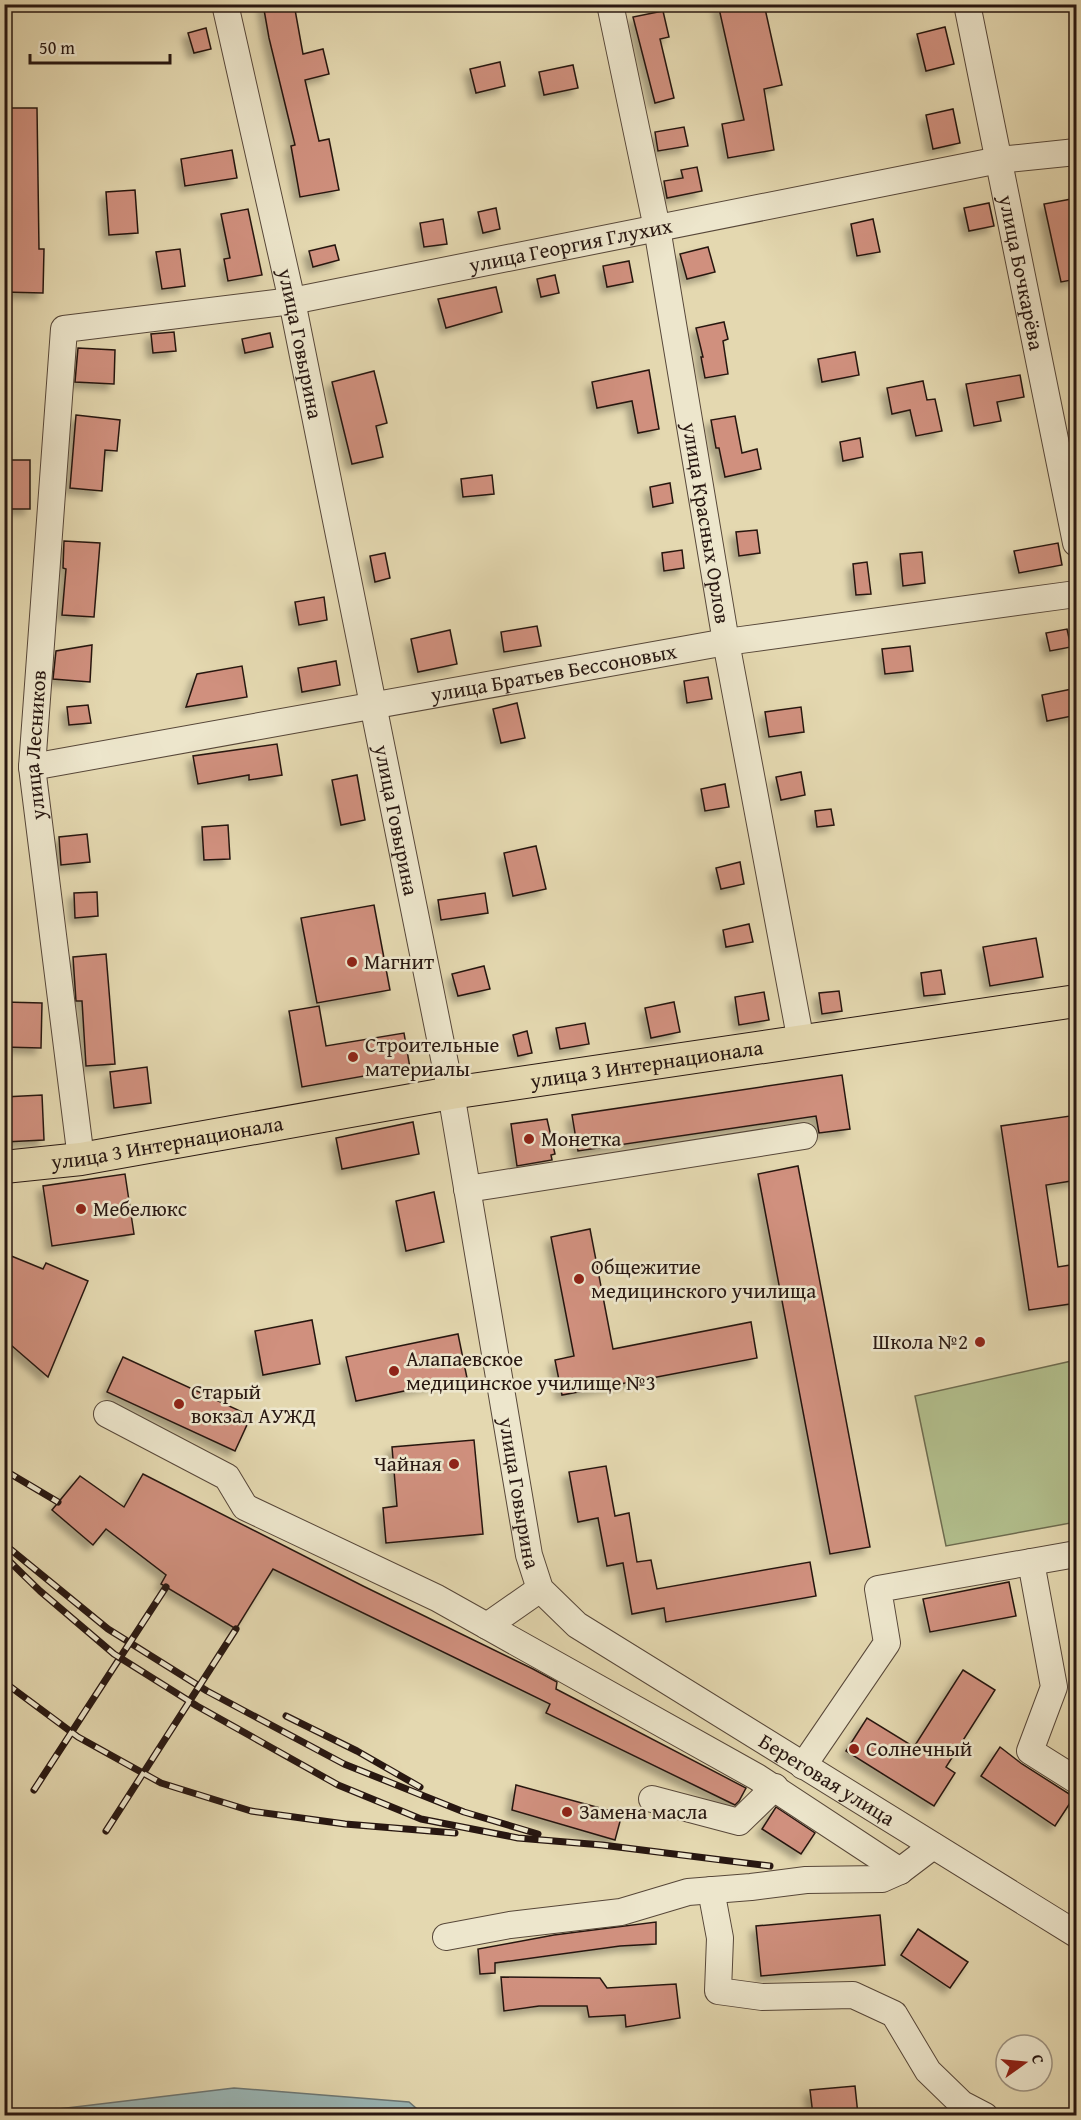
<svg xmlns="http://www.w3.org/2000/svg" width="1081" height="2120" font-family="'Gentium Book Plus',serif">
<defs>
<filter id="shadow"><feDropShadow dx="-5.5" dy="5.5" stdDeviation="3" flood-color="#0004"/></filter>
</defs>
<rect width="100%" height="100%" fill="#e4d8b0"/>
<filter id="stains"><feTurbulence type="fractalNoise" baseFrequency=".00333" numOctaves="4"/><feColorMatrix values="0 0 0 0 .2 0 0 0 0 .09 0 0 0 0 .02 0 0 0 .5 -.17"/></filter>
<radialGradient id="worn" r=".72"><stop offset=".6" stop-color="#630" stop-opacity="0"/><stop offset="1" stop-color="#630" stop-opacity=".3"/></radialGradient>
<!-- green -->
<polygon fill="#b2bf8d" stroke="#6d6b4f" stroke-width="1.5" points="1076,1360 1076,1522 946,1546 915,1396"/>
<!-- water -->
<polygon fill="#9ab7b7" stroke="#6c7775" stroke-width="1.5" points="234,2088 409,2102 424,2115 8,2115"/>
<!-- building -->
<g fill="#d0907e" stroke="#281711" stroke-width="1.5" filter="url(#shadow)">
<polygon points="263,4 294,4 303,54 323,49 329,74 305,80 319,141 329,139 339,190 300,197 291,146 295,145 269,38"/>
<polygon points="718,4 764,4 782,85 764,89 774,150 728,158 722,124 744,120"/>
<polygon points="663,11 669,37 660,39 674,98 655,103 633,17"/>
<polygon points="945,27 954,64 926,71 917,34"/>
<polygon points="206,28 211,49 194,53 188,33"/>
<polygon points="500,62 505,86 476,93 470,69"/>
<polygon points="573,65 578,88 544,95 539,72"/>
<polygon points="4,108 37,108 39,249 44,249 43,293 4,292"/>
<polygon points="953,109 960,143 933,149 926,115"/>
<polygon points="684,127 688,146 658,151 655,132"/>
<polygon points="232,150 237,178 185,186 181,159"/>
<polygon points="697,167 702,191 667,198 664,181 683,178 681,170"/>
<polygon points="135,190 138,233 109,235 106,192"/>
<polygon points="1077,198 1077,226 1073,226 1077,244 1077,279 1061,282 1044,204"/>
<polygon points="989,203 994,226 969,231 964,208"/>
<polygon points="496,208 500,229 483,233 478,212"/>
<polygon points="248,209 262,275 228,281 224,259 230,258 221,214"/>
<polygon points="443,219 447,244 424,247 420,223"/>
<polygon points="873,219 880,252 857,256 851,224"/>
<polygon points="335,245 339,260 313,267 309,251"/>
<polygon points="708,247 715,272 687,279 680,254"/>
<polygon points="180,249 185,286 162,289 156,252"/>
<polygon points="629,261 633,282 607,287 603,266"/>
<polygon points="555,275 559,293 541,297 537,279"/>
<polygon points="496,287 502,312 446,328 438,299"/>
<polygon points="724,322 728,339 723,341 728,374 705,378 701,357 703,357 696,328"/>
<polygon points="174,332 176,351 153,353 151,334"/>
<polygon points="270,333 273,347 245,353 242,339"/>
<polygon points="78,348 115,350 114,384 75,382"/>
<polygon points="855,352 859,375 822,382 818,359"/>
<polygon points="649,370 659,429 638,433 632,401 597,408 592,382"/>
<polygon points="374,371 387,423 376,426 383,457 352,464 332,382"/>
<polygon points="1020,375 1024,397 997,402 1001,421 974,426 966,384"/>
<polygon points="923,381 927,400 935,399 942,431 916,436 910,410 892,414 887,388"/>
<polygon points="76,415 120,420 117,451 105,450 102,491 70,488"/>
<polygon points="735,416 742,453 757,449 761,469 725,477 719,448 716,448 711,420"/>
<polygon points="860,438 863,457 843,461 840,442"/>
<rect x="4" y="460" width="26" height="49"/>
<polygon points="492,475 494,494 463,497 461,479"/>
<polygon points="670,483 673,503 653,507 650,487"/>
<polygon points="757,530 760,553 739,556 736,532"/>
<polygon points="64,541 100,543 94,617 62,615 66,569 63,568"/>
<polygon points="1058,543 1062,565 1019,573 1014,551"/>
<polygon points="682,550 684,568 664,571 662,553"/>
<polygon points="922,552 925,583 903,586 900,554"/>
<polygon points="385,553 390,578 375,582 370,556"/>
<polygon points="867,562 871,594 856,595 853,564"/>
<polygon points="324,597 327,620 299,625 295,602"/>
<polygon points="537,626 541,646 504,652 501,632"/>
<polygon points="1067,629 1071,647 1050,651 1046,633"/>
<polygon points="450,630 457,664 418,672 411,639"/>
<polygon points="92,645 90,682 53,679 56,651"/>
<polygon points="910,646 913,671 885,674 882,649"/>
<polygon points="336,661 340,685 302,692 298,668"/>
<polygon points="242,666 247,697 186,707 197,674"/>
<polygon points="708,677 712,699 687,703 684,681"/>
<polygon points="1077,688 1077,715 1047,721 1042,695"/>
<polygon points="517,703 525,738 501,743 493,709"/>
<polygon points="88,705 91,723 69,725 67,707"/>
<polygon points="801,707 804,732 769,737 765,712"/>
<polygon points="277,744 282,775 249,780 249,775 198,784 193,756"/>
<polygon points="801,772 805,795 781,800 776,777"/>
<polygon points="357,775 365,820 341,825 332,780"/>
<polygon points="725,784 729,807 705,811 701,789"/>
<polygon points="831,809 834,825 817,827 815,811"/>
<polygon points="228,825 230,859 204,860 202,827"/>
<polygon points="87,834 90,862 61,865 59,837"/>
<polygon points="536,846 546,889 513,896 504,853"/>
<polygon points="740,862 744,884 721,889 716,868"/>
<polygon points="97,892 98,916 75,918 74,893"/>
<polygon points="485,893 488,913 441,920 438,900"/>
<polygon points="374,905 390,990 317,1003 301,918"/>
<polygon points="749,924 753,942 726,947 723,930"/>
<polygon points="1036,938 1043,977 990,986 983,947"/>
<polygon points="106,954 115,1064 86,1066 82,1001 76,1001 73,957"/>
<polygon points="484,966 490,989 458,996 452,974"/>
<polygon points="941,970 945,994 924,996 921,973"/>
<polygon points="839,991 842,1011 822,1014 819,993"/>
<polygon points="764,992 769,1020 739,1025 735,997"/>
<polygon points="4,1002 42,1003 41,1048 4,1047"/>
<polygon points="674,1002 680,1032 651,1038 645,1008"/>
<polygon points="319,1006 326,1046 404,1033 410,1068 302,1087 289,1011"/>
<polygon points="585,1023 589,1044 560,1049 556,1028"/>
<polygon points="527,1031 532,1053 518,1056 513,1035"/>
<polygon points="147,1067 151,1103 114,1108 110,1072"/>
<polygon points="842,1075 850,1129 819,1133 816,1116 578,1151 572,1115"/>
<polygon points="42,1095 44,1140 4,1142 4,1097"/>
<polygon points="1077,1115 1077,1180 1046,1185 1058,1267 1077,1264 1077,1303 1029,1310 1001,1126"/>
<polygon points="547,1119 555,1154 551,1155 552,1160 517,1166 511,1124"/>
<polygon points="413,1122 419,1154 342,1169 336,1138"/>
<polygon points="798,1166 870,1547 830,1554 758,1174"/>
<polygon points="125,1174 134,1234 52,1246 43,1186"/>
<polygon points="434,1192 444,1242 406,1251 396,1201"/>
<polygon points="590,1229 613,1349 751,1322 757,1358 562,1395 555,1360 574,1356 551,1237"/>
<polygon points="4,1253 43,1269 46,1263 88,1281 48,1377 4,1339"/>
<polygon points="312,1320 320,1364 263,1375 255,1331"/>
<polygon points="458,1334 467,1378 356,1401 346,1357"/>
<polygon points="123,1357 251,1416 235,1451 107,1392"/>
<polygon points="474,1440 483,1534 386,1543 383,1508 397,1506 392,1447"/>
<polygon points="606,1466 615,1516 629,1513 637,1562 651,1560 657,1589 810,1562 816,1596 666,1622 664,1608 632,1614 623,1563 607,1566 598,1518 578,1522 569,1472"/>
<polygon points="143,1474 363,1586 533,1669 557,1682 556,1689 746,1788 739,1801 735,1805 546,1713 550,1704 273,1569 236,1629 161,1584 166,1575 106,1529 93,1545 52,1510 80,1476 124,1507"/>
<polygon points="1009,1582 1016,1616 930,1632 923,1599"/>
<polygon points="963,1670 995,1690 946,1767 955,1773 934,1806 846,1751 867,1718 914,1747"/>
<polygon points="1000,1747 1022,1764 1074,1797 1055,1826 981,1776"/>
<polygon points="516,1785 622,1814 615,1840 512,1810"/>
<polygon points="776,1807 815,1833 801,1854 762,1829"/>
<polygon points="880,1915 885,1965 761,1976 756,1926"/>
<polygon points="656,1922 656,1944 620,1946 495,1963 495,1973 480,1974 478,1949 554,1935"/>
<polygon points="918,1929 968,1962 950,1988 901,1955"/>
<polygon points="501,1977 600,1978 607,1988 676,1984 680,2018 626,2027 625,2015 589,2017 587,2006 539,2006 504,2011"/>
<polygon points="855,2086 858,2115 813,2115 810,2090"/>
</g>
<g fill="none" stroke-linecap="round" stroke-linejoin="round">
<!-- minor casing -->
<g stroke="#574739" stroke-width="28">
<g id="minor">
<path id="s1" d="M225,4L292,301L451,1093L529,1555L540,1589L577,1625L1076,1934"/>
<path id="s2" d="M610,4L657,228L726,642L801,1042"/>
<path id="s3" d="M967,4L1076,543"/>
<path id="s4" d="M32,767L726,642L1076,594"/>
<path id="s5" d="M81,1159L32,767L64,329L292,301L999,160L1076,152"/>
<polyline points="467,1189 804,1136"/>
<polyline points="107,1414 227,1477 245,1507 437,1598 487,1626"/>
<polyline points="1031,1562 1054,1687 1030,1751 1076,1780"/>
<polyline points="540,1589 487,1626 757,1777 900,1871"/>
<polyline points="803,1766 887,1643 878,1589 1076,1554"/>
<polyline points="652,1799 739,1822 775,1787"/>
<polyline points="711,1890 720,1938 718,1991 762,1997 853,1995 894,2014 928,2071 962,2104 985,2116"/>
<polyline points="446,1937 510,1925 621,1912 688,1892 751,1887 806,1880 882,1879 900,1871 933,1846"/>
</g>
</g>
<!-- major casing -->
<g stroke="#281711" stroke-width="34">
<g id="major">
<path id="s6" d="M4,1167L81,1159L451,1093L1076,1001"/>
</g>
</g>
<!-- minor -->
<use href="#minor" stroke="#ede6cc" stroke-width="26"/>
<!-- major -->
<use href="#major" stroke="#e4d8b0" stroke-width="32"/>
<!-- rail casing -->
<g stroke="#281711" stroke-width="7">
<g id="rail">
<polyline points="4,1470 58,1502"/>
<polyline points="4,1544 108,1629 207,1691 344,1764 464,1812 538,1834"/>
<polyline points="4,1556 40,1591 114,1654 197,1706 338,1785 421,1819 518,1838 602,1845 770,1866"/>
<polyline points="4,1682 78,1737 161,1783 251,1811 345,1824 455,1833"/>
<polyline points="286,1716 357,1751 420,1787"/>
<polyline points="34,1790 166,1587"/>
<polyline points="106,1831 236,1629"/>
</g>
</g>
<!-- rail -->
<use href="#rail" stroke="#ede6cc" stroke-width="4.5" stroke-dasharray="14" stroke-linecap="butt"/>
</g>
<!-- markers -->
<g fill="#8f2418" stroke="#ede6cc" stroke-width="2">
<circle cx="352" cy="962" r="6"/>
<circle cx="353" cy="1057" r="6"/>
<circle cx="529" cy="1139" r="6"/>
<circle cx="81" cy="1209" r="6"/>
<circle cx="579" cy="1279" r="6"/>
<circle cx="980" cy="1342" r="6"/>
<circle cx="394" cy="1371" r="6"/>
<circle cx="179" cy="1404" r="6"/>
<circle cx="454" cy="1464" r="6"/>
<circle cx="854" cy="1749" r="6"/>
<circle cx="567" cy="1812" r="6"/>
</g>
<g text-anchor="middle" stroke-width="5" stroke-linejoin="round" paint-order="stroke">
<!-- street labels -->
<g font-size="21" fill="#281711" stroke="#ede6cc">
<text dy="7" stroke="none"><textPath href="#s5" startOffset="1348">улица Георгия Глухих</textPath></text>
<text dy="7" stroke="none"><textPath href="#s3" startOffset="274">улица Бочкарёва</textPath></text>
<text dy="7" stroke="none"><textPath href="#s1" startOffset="348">улица Говырина</textPath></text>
<text dy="7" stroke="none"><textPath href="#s2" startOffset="528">улица Красных Орлов</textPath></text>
<text dy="7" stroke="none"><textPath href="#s4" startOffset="530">улица Братьев Бессоновых</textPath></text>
<text dy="7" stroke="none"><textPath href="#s5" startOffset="417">улица Лесников</textPath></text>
<text dy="7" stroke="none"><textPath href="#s1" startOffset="834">улица Говырина</textPath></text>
<text dy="7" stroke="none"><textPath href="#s6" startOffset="651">улица 3 Интернационала</textPath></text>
<text dy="7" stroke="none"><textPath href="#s6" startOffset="165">улица 3 Интернационала</textPath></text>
<text dy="7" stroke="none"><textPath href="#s1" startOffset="1518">улица Говырина</textPath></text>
<text dy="7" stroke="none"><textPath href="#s1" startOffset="1962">Береговая улица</textPath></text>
</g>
<!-- poi labels -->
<g font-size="21" fill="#281711" stroke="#ede6cc" text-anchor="start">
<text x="364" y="969">Магнит</text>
<text x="365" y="1052">Строительные<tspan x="365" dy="24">материалы</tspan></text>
<text x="541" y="1146">Монетка</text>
<text x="93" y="1216">Мебелюкс</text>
<text x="591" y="1274">Общежитие<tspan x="591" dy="24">медицинского училища</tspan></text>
<text x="968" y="1349" text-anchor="end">Школа №2</text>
<text x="406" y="1366">Алапаевское<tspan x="406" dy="24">медицинское училище №3</tspan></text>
<text x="191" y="1399">Старый<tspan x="191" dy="24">вокзал АУЖД</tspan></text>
<text x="442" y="1471" text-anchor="end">Чайная</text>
<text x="866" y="1756">Солнечный</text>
<text x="579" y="1819">Замена масла</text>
</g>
</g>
<!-- margin -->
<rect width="1081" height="2120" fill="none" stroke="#e4d8b0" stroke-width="24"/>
<rect x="6" y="6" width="1069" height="2108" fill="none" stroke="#281711" stroke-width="3"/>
<rect x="12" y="12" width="1057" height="2096" fill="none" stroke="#281711" stroke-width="1.5"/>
<!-- north arrow -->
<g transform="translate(1024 2063) rotate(75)"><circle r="28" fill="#ede6cc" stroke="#9e9381" stroke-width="1.5"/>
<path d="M0-4.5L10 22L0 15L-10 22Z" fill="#8f2418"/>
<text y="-9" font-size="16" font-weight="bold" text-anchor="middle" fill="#281711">С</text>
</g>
<!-- scale -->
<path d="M30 54v9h140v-9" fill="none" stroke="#281711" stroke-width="3"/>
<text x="39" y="54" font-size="18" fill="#281711" stroke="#ede6cc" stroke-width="4.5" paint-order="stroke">50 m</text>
<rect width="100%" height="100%" filter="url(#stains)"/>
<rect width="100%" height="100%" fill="url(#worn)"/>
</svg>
